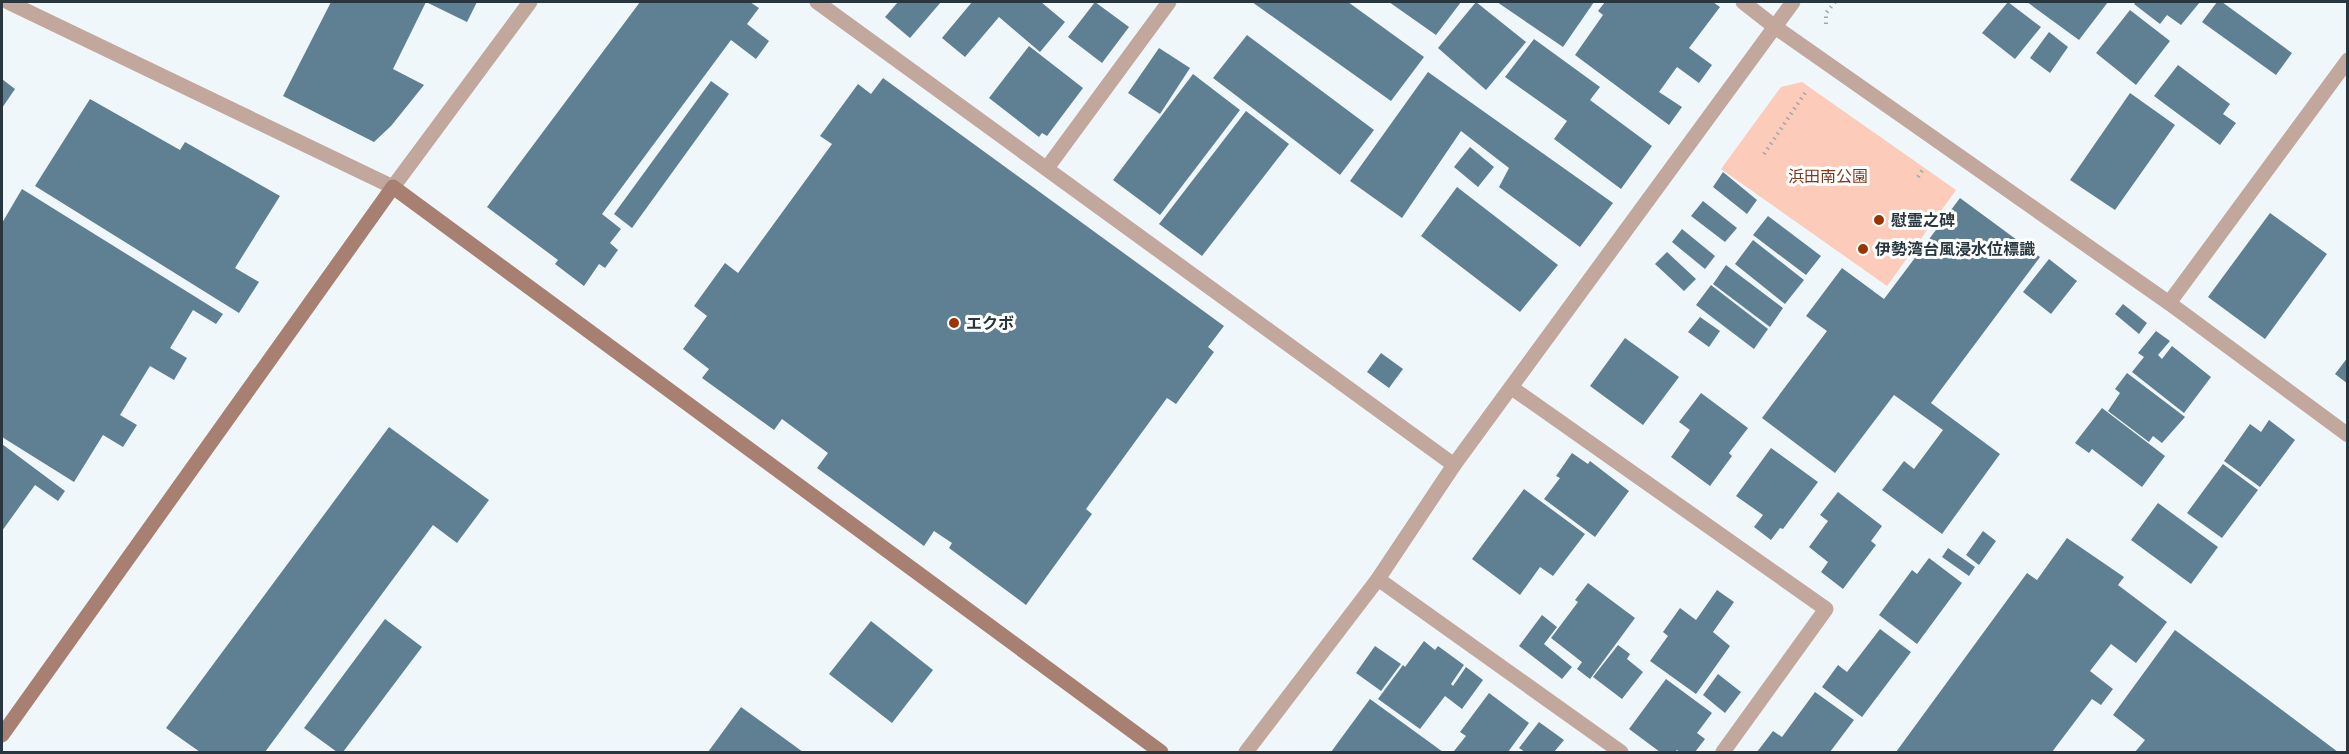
<svg xmlns="http://www.w3.org/2000/svg" width="2349" height="754" font-family="'Work Sans','Noto Sans JP',sans-serif">
<rect width="100%" height="100%" fill="#f0f7fb"/>
<!-- green -->
<polygon fill="#fccbb9" points="1802,82 1956,190 1887,286 1721,169 1781,87"/>
<!-- building -->
<g fill="#5f8093">
<polygon points="331,2 477,2 467,22 426,2 393,69 424,85 391,126 374,142 283,96"/>
<polygon points="640,2 750,2 759,8 747,24 769,41 756,59 731,40 602,214 621,229 610,243 618,250 605,268 599,264 584,286 555,264 558,260 487,207"/>
<polygon points="898,2 941,2 910,38 885,17"/>
<polygon points="972,2 1041,2 1065,22 1040,52 999,17 965,57 942,38"/>
<polygon points="1095,2 1129,27 1102,63 1068,37"/>
<polygon points="1252,2 1348,2 1424,57 1391,101"/>
<polygon points="1389,2 1461,2 1436,35"/>
<polygon points="1476,2 1526,42 1486,90 1438,48"/>
<polygon points="1497,2 1594,2 1563,47"/>
<polygon points="1605,2 1713,2 1720,7 1689,48 1712,65 1699,83 1677,67 1659,92 1682,107 1669,125 1575,55 1603,15 1598,11"/>
<polygon points="2008,2 2041,27 2015,59 1982,33"/>
<polygon points="2027,2 2108,2 2079,40"/>
<polygon points="2136,2 2200,2 2181,25 2167,15 2160,24 2134,4"/>
<polygon points="2217,2 2222,2 2292,53 2276,75 2202,22"/>
<polygon points="2130,10 2170,41 2136,85 2096,53"/>
<polygon points="2049,32 2068,47 2050,73 2030,58"/>
<polygon points="1247,35 1374,130 1340,175 1213,78"/>
<polygon points="1534,39 1600,87 1590,100 1652,146 1621,189 1554,139 1567,121 1505,77"/>
<polygon points="1029,46 1083,88 1047,136 1042,133 1039,137 989,98"/>
<polygon points="1159,48 1190,68 1160,114 1128,93"/>
<polygon points="2178,65 2230,104 2223,114 2236,123 2220,145 2154,96"/>
<polygon points="1428,72 1613,203 1580,247 1499,187 1509,168 1461,131 1402,218 1350,181"/>
<polygon points="1193,74 1240,110 1160,215 1113,180"/>
<polygon points="883,78 1224,326 1208,347 1214,352 1176,404 1167,398 1086,509 1092,514 1026,605 949,548 952,543 934,531 924,546 817,468 828,453 782,419 774,430 702,378 709,369 683,349 707,316 694,306 725,263 738,273 832,144 820,136 858,84 871,94"/>
<polygon points="2,79 15,89 2,108"/>
<polygon points="711,81 729,94 632,228 614,214"/>
<polygon points="2130,93 2175,125 2115,210 2070,180"/>
<polygon points="90,99 180,150 185,142 280,196 235,268 259,282 239,313 35,186"/>
<polygon points="1246,111 1289,144 1202,256 1159,224"/>
<polygon points="1470,147 1494,167 1478,187 1454,167"/>
<polygon points="1723,172 1757,200 1747,214 1713,187"/>
<polygon points="1457,187 1558,265 1520,312 1421,236"/>
<polygon points="22,189 223,314 216,324 193,310 170,348 187,358 174,380 150,366 120,415 137,425 123,447 103,435 74,482 2,437 2,223"/>
<polygon points="1960,198 2040,257 1931,403 2000,454 1942,534 1882,490 1904,461 1914,469 1943,430 1894,395 1835,473 1762,418 1827,331 1806,316 1842,268 1884,299"/>
<polygon points="1703,201 1737,228 1725,242 1691,216"/>
<polygon points="2270,213 2327,254 2265,339 2208,297"/>
<polygon points="1768,216 1821,256 1806,275 1753,235"/>
<polygon points="1682,229 1715,256 1705,269 1672,242"/>
<polygon points="1753,240 1804,280 1785,304 1735,264"/>
<polygon points="1667,252 1696,279 1684,291 1655,264"/>
<polygon points="2049,259 2077,281 2051,314 2023,292"/>
<polygon points="1726,265 1783,308 1770,327 1713,284"/>
<polygon points="1711,285 1768,329 1754,349 1696,305"/>
<polygon points="2123,304 2147,323 2139,334 2115,314"/>
<polygon points="1700,317 1720,331 1709,347 1688,332"/>
<polygon points="2156,331 2170,341 2158,355 2162,359 2172,346 2211,377 2184,413 2132,372 2144,357 2138,353"/>
<polygon points="1625,338 1679,377 1643,425 1590,386"/>
<polygon points="1381,353 1403,369 1389,388 1367,372"/>
<polygon points="2348,357 2348,384 2335,374"/>
<polygon points="2127,373 2185,417 2162,443 2153,436 2149,442 2108,411 2120,393 2115,389"/>
<polygon points="1701,393 1748,428 1729,453 1732,456 1710,486 1671,457 1690,430 1679,422"/>
<polygon points="2102,408 2165,456 2142,487 2092,449 2089,453 2075,443"/>
<polygon points="2269,420 2295,440 2260,487 2224,461 2250,424 2261,432"/>
<polygon points="389,427 489,500 457,543 433,525 265,752 200,752 166,728"/>
<polygon points="2,444 65,491 58,501 35,485 2,531"/>
<polygon points="1771,448 1818,482 1783,529 1780,528 1771,540 1754,527 1763,515 1736,496"/>
<polygon points="1572,453 1588,464 1590,461 1629,491 1595,537 1544,499 1560,478 1556,476"/>
<polygon points="2223,464 2258,490 2222,538 2187,513"/>
<polygon points="1524,489 1585,534 1553,576 1540,567 1520,595 1472,559"/>
<polygon points="1838,492 1882,526 1871,541 1876,545 1843,589 1821,572 1828,562 1809,547 1828,521 1820,515"/>
<polygon points="2158,503 2218,547 2191,584 2131,540"/>
<polygon points="1983,531 1996,541 1979,565 1966,555"/>
<polygon points="2067,538 2124,577 2118,585 2167,622 2136,663 2111,644 2090,671 2113,689 2101,705 2092,699 2052,752 1896,752 2027,573 2037,580"/>
<polygon points="1948,548 1975,567 1969,576 1942,557"/>
<polygon points="1929,558 1962,583 1917,644 1879,615 1912,570 1917,574"/>
<polygon points="1588,583 1635,618 1590,679 1577,669 1582,662 1551,638 1578,602 1575,600"/>
<polygon points="1717,590 1734,602 1713,632 1730,646 1696,694 1650,661 1668,636 1663,632 1680,608 1696,620"/>
<polygon points="1542,615 1557,627 1544,644 1572,667 1562,679 1519,646"/>
<polygon points="385,619 422,647 343,752 337,752 304,728"/>
<polygon points="871,621 933,670 892,723 829,674"/>
<polygon points="1880,629 1911,652 1862,717 1822,687 1838,665 1847,672"/>
<polygon points="2175,630 2338,752 2135,752 2145,740 2113,715"/>
<polygon points="1424,641 1435,650 1438,646 1464,665 1451,684 1453,686 1466,667 1483,680 1462,709 1445,696 1420,729 1378,699 1403,665 1405,667"/>
<polygon points="1618,645 1630,654 1627,659 1643,672 1622,699 1593,677"/>
<polygon points="1375,646 1401,664 1381,691 1356,673"/>
<polygon points="1718,674 1741,692 1725,713 1703,695"/>
<polygon points="1666,679 1712,713 1697,733 1705,739 1695,752 1680,752 1677,750 1675,752 1660,752 1629,729"/>
<polygon points="1815,692 1854,720 1830,752 1757,752 1773,731 1782,737"/>
<polygon points="1489,693 1529,723 1508,752 1456,752 1454,751 1466,736 1460,732"/>
<polygon points="1370,699 1443,752 1331,752"/>
<polygon points="741,707 803,752 708,752"/>
<polygon points="1539,722 1564,740 1554,752 1525,752 1519,748"/>
</g>
<g fill="none" stroke-linecap="round" stroke-linejoin="round">
<!-- path -->
<g stroke="#9ea8ae" stroke-width="4" stroke-dasharray="1.5 4.5" stroke-linecap="butt">
<polyline points="1826,24 1826,13 1835,2"/>
<polyline points="1764,154 1807,90"/>
<polyline points="1918,177 1923,169"/>
</g>
<!-- street -->
<g stroke="#c2a79d" stroke-width="15">
<polyline points="8,2 393,187 530,2"/>
<polyline points="817,2 1454,465"/>
<polyline points="1743,2 1775,27 2169,303 2348,435"/>
<polyline points="1047,168 1169,2"/>
<polyline points="2169,303 2348,60"/>
<polyline points="1512,388 1826,609 1723,752"/>
<polyline points="1378,579 1621,752"/>
<polyline points="1246,752 1378,579 1454,465 1793,2"/>
</g>
<!-- secondary -->
<polyline stroke="#a88072" stroke-width="15" points="2,735 393,187 1161,752"/>
</g>
<!-- markers -->
<g fill="#9a3500" stroke="#fff" stroke-width="2">
<circle cx="1879" cy="220" r="6"/>
<circle cx="1863" cy="249" r="6"/>
<circle cx="954" cy="323" r="6"/>
</g>
<g text-anchor="middle" stroke-width="6" stroke-linejoin="round" paint-order="stroke">
<!-- park labels -->
<g font-size="16" fill="#80381a" stroke="#fff">
<text x="1828" y="182">浜田南公園</text>
</g>
<!-- poi labels -->
<g font-size="16" font-weight="bold" fill="#28373f" stroke="#fff" text-anchor="start">
<text x="1891" y="226">慰霊之碑</text>
<text x="1875" y="255">伊勢湾台風浸水位標識</text>
<text x="966" y="329">エクボ</text>
</g>
</g>
<!-- border -->
<rect width="2349" height="754" fill="none" stroke="#28373f" stroke-width="6"/>
</svg>
